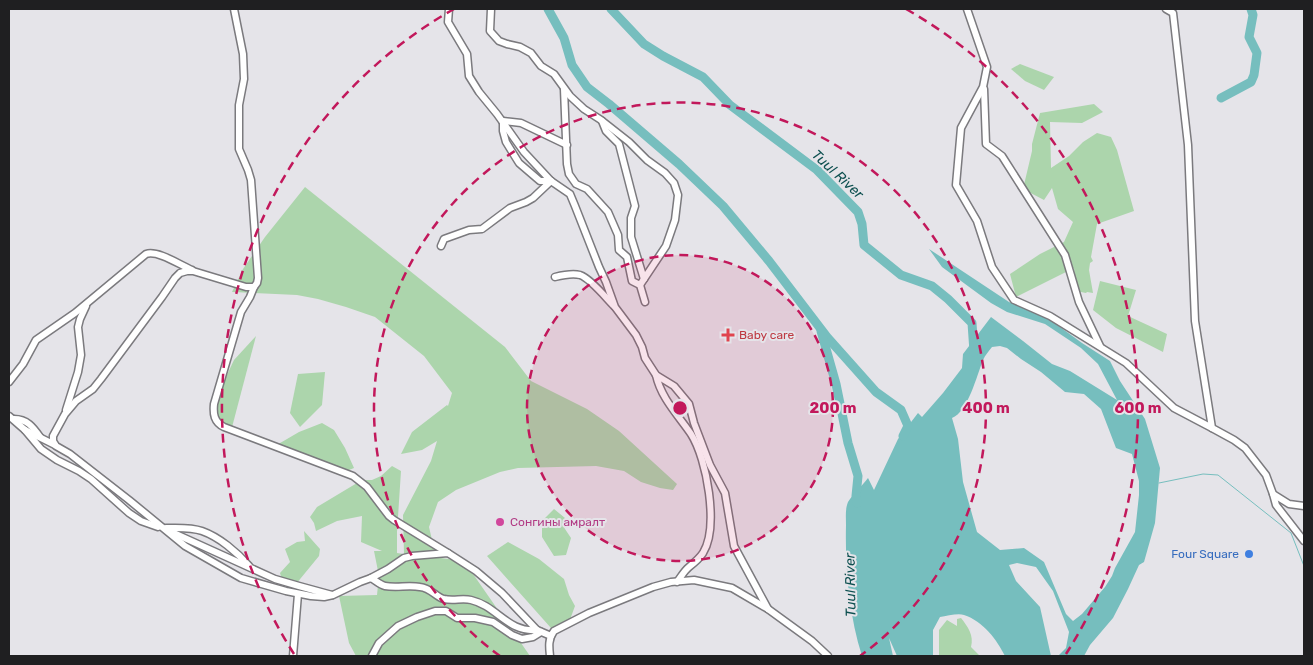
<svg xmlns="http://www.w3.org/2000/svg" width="1313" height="665" font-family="Rubik,sans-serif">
<rect width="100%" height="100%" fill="#e5e4e9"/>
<!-- green -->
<g fill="#acd5ac">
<polygon points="1020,64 1054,77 1044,90 1025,81 1011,69"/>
<polygon points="1094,104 1103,112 1082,123 1050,122 1051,168 1069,156 1083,142 1097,133 1111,137 1117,150 1134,211 1097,224 1091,257 1093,261 1090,263 1089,270 1093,293 1087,292 1086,293 1076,291 1074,268 1016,297 1010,274 1040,254 1064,242 1073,222 1058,209 1052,188 1044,200 1023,189 1032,151 1032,144 1040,113"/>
<polygon points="305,187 505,347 531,381 587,409 619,431 677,484 673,490 660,488 641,482 624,471 596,466 518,468 500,472 456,490 438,502 429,527 436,557 433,557 464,561 530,656 455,656 439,655 437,656 356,656 349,643 339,596 377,595 379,576 374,551 382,551 361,542 362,516 337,521 316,531 314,523 310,517 317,507 362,480 372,480 381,476 392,466 401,471 397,532 397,553 404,554 403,515 431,461 437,441 422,450 401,454 412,432 447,405 448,406 452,393 424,356 375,317 346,307 318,299 297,295 232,292 243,269 265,237"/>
<polygon points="1100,281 1136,290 1128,316 1167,334 1163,352 1116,328 1093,310"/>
<polygon points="256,336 231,431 218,420 218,394 234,360"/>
<polygon points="325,372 322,405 300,427 290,413 298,374"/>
<polygon points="322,423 334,430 345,448 354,468 339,474 316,460 275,446 299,432"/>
<polygon points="554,509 565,518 563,526 571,538 566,555 554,556 542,537 542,521"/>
<polygon points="304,531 320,549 319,556 296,584 282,580 280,573 290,562 285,549 297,542 305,541"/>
<polygon points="508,542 539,559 564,579 569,595 575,606 568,625 551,628 487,556"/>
<path d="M961,618C968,627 974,635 971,647L980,656H939V630L947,620L957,626V619Z"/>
</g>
<!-- water -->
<path fill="#76bebe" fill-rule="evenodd" d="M929,249L1009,302L1049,319L1082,343L1110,361L1120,381L1145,419L1160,468L1155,523L1144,562L1139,565L1128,589L1113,618L1090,645L1084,656H1058L1066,648L1069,632L1053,591L1036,567L1017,563L1009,565L1016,581L1040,607L1051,656H1005C997,640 983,621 964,615C958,613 947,616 940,617L933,630V656H897L889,638L893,656H862C849,615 845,569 846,525C846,518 845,509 848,502C853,494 862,486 868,478L874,490L898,439L918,413L922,417L943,393L962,368L963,354L991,317L1023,341L1052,364L1070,371L1117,400L1098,364L1081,348L1045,324L1007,312L991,303L942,267ZM1000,346L1007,348L1021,359L1041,372L1065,392L1084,394L1101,409L1116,448L1132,454L1139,481V495L1135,532L1115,568L1112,576L1105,587L1082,614L1073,621L1066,614L1044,562L1024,548L1000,550L977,532L963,482L958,439L952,418C968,412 977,375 983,360C985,355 989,351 992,347Z"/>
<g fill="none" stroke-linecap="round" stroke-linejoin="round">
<!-- stream -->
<polyline stroke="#76bebe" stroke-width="1" points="1159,483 1203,474 1218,475 1291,533 1304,566"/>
<!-- river -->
<g stroke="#76bebe" stroke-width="9">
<polyline points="548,9 564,38 572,65 587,87 609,104 679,164 723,206 769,261 827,337 876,392 901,410 908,426 903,436"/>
<polyline points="611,9 644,44 663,56 703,77 730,105 817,170 858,212 862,224 864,245 901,275 932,286 948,299 972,323 974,352"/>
<polyline points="1221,98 1251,82 1254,75 1257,53 1249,37 1253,15 1251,9"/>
<polyline points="821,331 836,384 848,443 858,476 856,496 857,503"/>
</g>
<!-- minor casing -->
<g stroke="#7b7a7e" stroke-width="9">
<g id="minor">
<path d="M234,9L243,54L244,79L239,105V149L248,170L251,180L258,278L257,283L254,287H246L193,271H187L180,273L175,278L162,297L101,379L93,389L76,401L65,414L53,436V441L56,446L70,454L129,500L185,546L241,578L286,591L311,596L324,597L333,595L360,582L371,578C375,580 380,585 385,586C396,588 409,585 420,587C431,588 436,597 444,599C453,601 463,598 471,600C497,606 508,633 537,630"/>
<polyline points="449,9 448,22 467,54 469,76 479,92 497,114 524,152 551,181 570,194 575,206 599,267 606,282 615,307 636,335 642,347 645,358 656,375 674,386 689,404 694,423 710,465 725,493 734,546 768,609"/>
<polyline points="491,9 490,31 499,41 507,44 520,47 531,53 541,66 554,74 570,96 584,109 601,120 629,142 647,160 665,173 674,183 678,195 675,220 666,246 640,285"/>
<polyline points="967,9 987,67 983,87 961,128 956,185 977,221 992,267 1014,300 1050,316 1126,363 1174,408 1212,428"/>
<polyline points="1166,9 1173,13 1188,145 1195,321 1212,428 1234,440 1245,448 1266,475 1273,494 1289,504 1304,506"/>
<polyline points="564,89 567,164 569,174 576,184 587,189 608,212 618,235 619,250 627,257 632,281 640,285 645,302"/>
<polyline points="984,89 986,144 1002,156 1065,255 1079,302 1100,346"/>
<polyline points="602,121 606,131 619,144 635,206 631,218 631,237 644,279"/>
<polyline points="551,181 540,181 519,163 506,142 503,131 503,121 521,123 567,145"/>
<polyline points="441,246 444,239 469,230 482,229 510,208 526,202 533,198 551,181"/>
<path d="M555,277C563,275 572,273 580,275C590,278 606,298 614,306"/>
<path d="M254,287L250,297L241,312L214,404C213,414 214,422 224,427L353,476L367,487L389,516L394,520L448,553"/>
<path d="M656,375C661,398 678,415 691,434C707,459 719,527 703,553C699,559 694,563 689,567C684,571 681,577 677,582"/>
<path d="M9,382L23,364L36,340L75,313L146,254C158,250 180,265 192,270"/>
<polyline points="66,410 78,372 81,355 78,327 80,319 86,306"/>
<polyline points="9,416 25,430 55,445"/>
<path d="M14,419C27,419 33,427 40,437"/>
<polyline points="25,430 41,449 57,460 79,471 91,479 129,513 141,521 158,527"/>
<polyline points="1273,494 1276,505 1304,541"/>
<path d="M166,528C178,528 191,527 202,531C219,537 237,552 249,566"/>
<polyline points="167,530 275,579 299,586 332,595"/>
<polyline points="371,578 388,569 404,558 412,556 448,553 476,571 502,593 537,630 551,636"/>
<polyline points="293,656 298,594"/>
<polyline points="372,656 379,643 398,626 417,617 435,611 446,611 457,618 475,618 493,622 512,635 522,639 533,637 541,632"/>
<path d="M550,656C549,647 548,639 554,631L589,613L653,587L671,582L694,580L732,588L768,609L812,641L828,656"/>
</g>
</g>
<!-- minor -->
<use href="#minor" stroke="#fff" stroke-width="6"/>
</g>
<!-- distance rings -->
<circle cx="680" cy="408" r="153" fill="#c2185b" fill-opacity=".12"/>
<g fill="none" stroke="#c2185b" stroke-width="2.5" stroke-dasharray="9 6">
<circle cx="680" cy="408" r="153"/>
<path d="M500 656A306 306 0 1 1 860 656"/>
<path d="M294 654A458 458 0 0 1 454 9M906 9A458 458 0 0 1 1066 654"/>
</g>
<!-- markers -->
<path fill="#e0444e" stroke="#e5e4e9" stroke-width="2" d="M725.5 327.5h5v5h5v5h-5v5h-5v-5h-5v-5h5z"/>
<circle fill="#d1479c" stroke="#e5e4e9" stroke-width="2" cx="500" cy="522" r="5"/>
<circle fill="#3f7fe0" stroke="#e5e4e9" stroke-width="2" cx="1249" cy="554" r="5"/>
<g text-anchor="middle" stroke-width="4" stroke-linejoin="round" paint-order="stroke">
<!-- health labels -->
<g font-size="12" fill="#be3a42" stroke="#e5e4e9" text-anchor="start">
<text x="739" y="339">Baby care</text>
</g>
<!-- hotel labels -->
<g font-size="12" fill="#b23c85" stroke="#e5e4e9" text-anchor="start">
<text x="510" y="526">Сонгины амралт</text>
</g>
<!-- shop labels -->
<g font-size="12" fill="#366cbe" stroke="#e5e4e9" text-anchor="end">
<text x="1239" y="558">Four Square</text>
</g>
<!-- water labels -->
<g font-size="14" font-style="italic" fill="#0e5050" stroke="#e5e4e9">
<text transform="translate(838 174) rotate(43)" y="5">Tuul River</text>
<text transform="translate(850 585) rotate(-91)" y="5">Tuul River</text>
</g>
</g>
<circle cx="680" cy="408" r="8" fill="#c2185b" stroke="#e5e4e9" stroke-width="2.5"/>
<g font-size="15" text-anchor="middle" font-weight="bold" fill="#c2185b" stroke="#e5e4e9" stroke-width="4" stroke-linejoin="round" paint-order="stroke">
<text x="833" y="413">200 m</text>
<text x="986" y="413">400 m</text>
<text x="1138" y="413">600 m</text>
</g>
<!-- border -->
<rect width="1313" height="665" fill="none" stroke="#1f1f21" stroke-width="20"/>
</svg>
